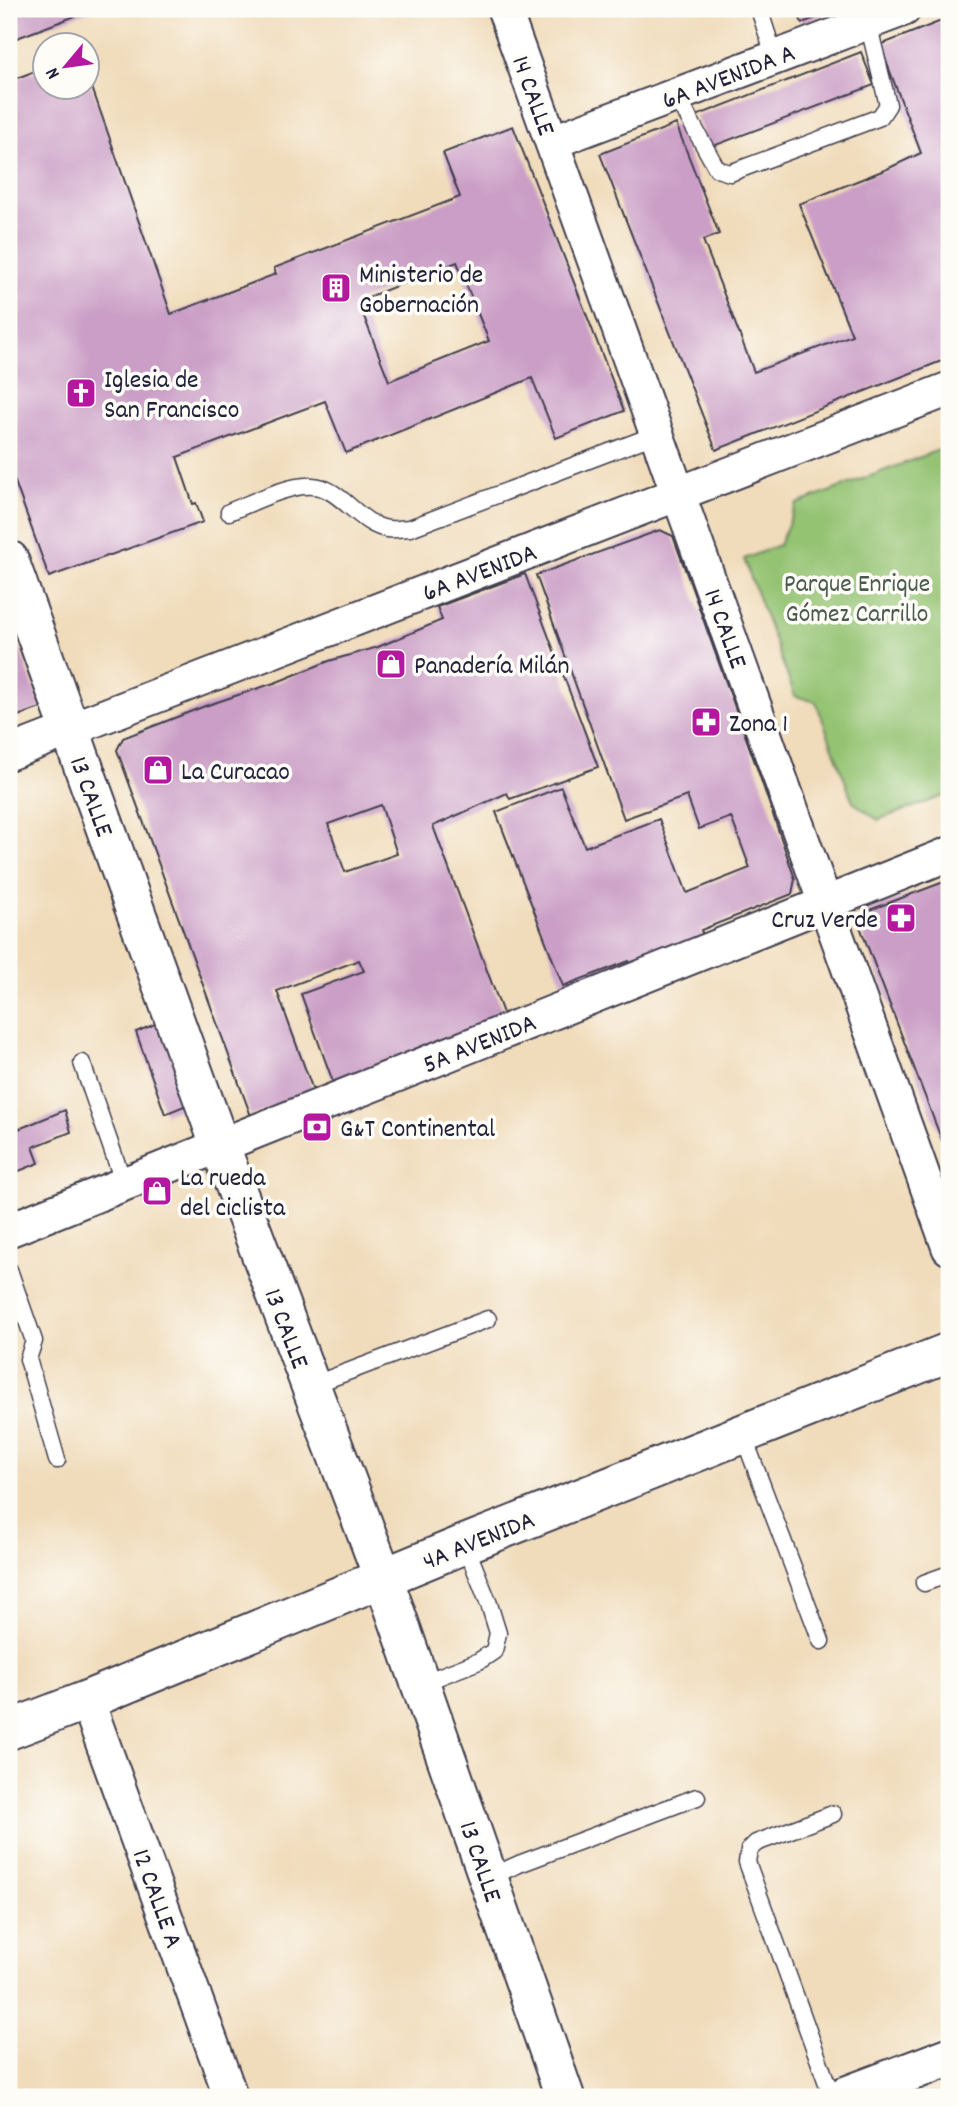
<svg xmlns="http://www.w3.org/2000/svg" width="958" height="2106" font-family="Dekko,sans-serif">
<rect width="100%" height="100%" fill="#fdfcf7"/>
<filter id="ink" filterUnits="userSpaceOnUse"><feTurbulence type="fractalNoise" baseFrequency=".0143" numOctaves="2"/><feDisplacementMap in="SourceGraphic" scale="14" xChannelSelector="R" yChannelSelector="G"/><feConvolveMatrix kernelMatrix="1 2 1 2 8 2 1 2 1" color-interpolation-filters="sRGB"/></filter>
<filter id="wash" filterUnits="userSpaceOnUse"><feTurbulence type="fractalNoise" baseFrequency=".00686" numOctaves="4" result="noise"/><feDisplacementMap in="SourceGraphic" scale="28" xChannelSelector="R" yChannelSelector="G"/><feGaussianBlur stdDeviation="1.57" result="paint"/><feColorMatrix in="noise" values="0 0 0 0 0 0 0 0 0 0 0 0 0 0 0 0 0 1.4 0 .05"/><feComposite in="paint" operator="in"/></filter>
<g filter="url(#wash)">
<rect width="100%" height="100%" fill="#f0dbba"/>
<!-- green -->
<polygon fill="#94c372" stroke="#5b7256" stroke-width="2" points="949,446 949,794 878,820 853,802 816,702 795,696 744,559 779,545 797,504"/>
<g id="blocks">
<!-- building -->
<g fill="#ca9ec6" fill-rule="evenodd">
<polygon points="9,9 94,9 9,41"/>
<polygon points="796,9 840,9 802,23"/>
<polygon points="949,18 949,358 716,450 600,154 676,124 719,234 703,240 754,372 852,335 799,204 887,169 921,153 880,45"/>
<polygon points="861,52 874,85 708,148 696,116"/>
<path d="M46,67V88H88V76L171,314L276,274L274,268L460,197L443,153L513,126L624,411L556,438L532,378L346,453L325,401L177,457L193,504L196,503L203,522L49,577L9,465V81ZM457,262L489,341L389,381L358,301Z"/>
<polygon points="660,530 673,536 758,771 795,879 792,894 701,930 704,938 631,966 629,961 563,986 496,812 561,787 585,847 659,819 687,893 750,868 731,817 699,829 687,796 624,819 536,575"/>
<path d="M525,574L598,767L510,799L507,793L433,826L504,1016L333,1082L301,994L364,971L359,960L277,991L314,1093L251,1116L117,750L123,738L205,706L277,682L329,661L378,647L442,620L437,607ZM381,805L397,854L345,872L328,824Z"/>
<polygon points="9,618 41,708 9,719"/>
<polygon points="949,880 949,1159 859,924 867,911"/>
<polygon points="160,1022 189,1104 165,1114 136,1032"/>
<polygon points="65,1110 71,1132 33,1147 39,1163 9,1175 9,1133"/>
</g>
</g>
</g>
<g filter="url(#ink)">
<use href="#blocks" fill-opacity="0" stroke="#413e4e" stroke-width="2"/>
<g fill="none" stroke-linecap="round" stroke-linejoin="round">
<!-- lane casing -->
<g stroke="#413e4e" stroke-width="19">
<g id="lane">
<polyline points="759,9 775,58"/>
<polyline points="676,95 717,169 730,173 880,117 888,105 868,23"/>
<path d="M229,512C252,503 288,484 313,486C340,487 360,526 388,529C395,530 403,528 410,528L657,434"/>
<polyline points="82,1063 124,1184"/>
<polyline points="9,1270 34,1341 28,1359 57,1460"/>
<polyline points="310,1386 488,1319"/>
<polyline points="743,1435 821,1641"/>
<polyline points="924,1583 949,1574"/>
<polyline points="420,1684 479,1661 494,1651 498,1633 489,1604 465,1544"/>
<polyline points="488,1878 519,1864 697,1797"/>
<polyline points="832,2097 747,1862 749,1850 756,1843 833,1814"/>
</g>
</g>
<!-- street casing -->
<g stroke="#413e4e" stroke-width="37">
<g id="street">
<polyline points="504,9 949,1248"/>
<polyline points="552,142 904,9"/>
<polyline points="9,753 949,389"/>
<polyline points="9,1230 949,854"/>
<polyline points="87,1700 231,2097"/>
</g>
</g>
<!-- secondary casing -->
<g stroke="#413e4e" stroke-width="42">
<g id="secondary">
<polyline points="9,560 220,1146 383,1577 565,2097"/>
<polyline points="843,2097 949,2057"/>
</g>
</g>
<!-- primary casing -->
<g stroke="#413e4e" stroke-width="42">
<polyline id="primary" points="9,1730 87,1700 465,1544 949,1352"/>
</g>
<!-- lane -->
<use href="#lane" stroke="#fff" stroke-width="16"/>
<!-- street -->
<use href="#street" stroke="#fff" stroke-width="33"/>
<!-- secondary -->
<use href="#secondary" stroke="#fff" stroke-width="38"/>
<!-- primary -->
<use href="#primary" stroke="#fff" stroke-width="38"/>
</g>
</g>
<!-- icons -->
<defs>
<g id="building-square" transform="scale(1.575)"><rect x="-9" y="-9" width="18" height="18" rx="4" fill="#b5179e" stroke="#fdfcf7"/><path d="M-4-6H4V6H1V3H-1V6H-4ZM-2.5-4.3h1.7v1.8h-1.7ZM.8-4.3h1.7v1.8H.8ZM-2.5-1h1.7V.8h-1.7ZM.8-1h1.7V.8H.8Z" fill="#fff"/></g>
<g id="church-square" transform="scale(1.575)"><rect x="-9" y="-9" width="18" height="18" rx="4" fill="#b5179e" stroke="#fdfcf7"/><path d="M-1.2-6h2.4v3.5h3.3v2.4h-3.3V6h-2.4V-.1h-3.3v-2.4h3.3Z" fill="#fff"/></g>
<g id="shop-square" transform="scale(1.575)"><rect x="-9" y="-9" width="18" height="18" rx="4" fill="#b5179e" stroke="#fdfcf7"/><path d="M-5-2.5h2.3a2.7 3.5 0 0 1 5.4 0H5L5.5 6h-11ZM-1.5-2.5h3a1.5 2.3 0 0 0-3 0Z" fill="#fff"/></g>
<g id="pharmacy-square" transform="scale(1.575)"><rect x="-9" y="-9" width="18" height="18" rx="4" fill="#b5179e" stroke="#fdfcf7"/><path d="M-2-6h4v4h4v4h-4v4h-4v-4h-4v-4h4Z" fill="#fff"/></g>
<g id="bank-square" transform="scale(1.575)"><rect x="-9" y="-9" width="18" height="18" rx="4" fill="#b5179e" stroke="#fdfcf7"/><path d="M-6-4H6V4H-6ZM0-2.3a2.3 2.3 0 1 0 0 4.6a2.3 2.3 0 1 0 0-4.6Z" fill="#fff"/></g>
</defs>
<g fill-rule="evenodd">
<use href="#building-square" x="336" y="288"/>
<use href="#church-square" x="81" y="393"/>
<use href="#shop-square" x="391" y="664"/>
<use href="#pharmacy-square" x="706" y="722"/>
<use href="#shop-square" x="158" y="770"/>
<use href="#pharmacy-square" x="901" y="918"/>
<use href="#bank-square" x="317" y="1127"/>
<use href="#shop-square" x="157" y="1191"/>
</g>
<g text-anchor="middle" stroke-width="7" stroke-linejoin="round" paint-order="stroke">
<!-- street labels -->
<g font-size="26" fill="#22223b" stroke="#fdfcf7">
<text transform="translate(728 75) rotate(-21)" y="9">6A AVENIDA A</text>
<text transform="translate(535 95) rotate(70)" y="9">14 CALLE</text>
<text transform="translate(479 571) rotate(-21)" y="9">6A AVENIDA</text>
<text transform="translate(727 628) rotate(70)" y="9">14 CALLE</text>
<text transform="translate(93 796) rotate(70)" y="9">13 CALLE</text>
<text transform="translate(479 1042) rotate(-22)" y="9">5A AVENIDA</text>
<text transform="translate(288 1328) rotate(69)" y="9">13 CALLE</text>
<text transform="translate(478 1539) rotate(-22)" y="9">4A AVENIDA</text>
<text transform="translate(482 1861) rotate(71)" y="9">13 CALLE</text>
<text transform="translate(159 1898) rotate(70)" y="9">12 CALLE A</text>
</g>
<!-- poi labels -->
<g font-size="26" fill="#22223b" stroke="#fdfcf7" text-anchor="start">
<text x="359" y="282">Ministerio de<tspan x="359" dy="30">Gobernación</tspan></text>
<text x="104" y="387">Iglesia de<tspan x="104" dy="30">San Francisco</tspan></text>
<text x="414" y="673">Panadería Milán</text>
<text x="729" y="731">Zona 1</text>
<text x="181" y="779">La Curacao</text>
<text x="878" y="927" text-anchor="end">Cruz Verde</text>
<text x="340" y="1136">G&amp;T Continental</text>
<text x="180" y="1185">La rueda<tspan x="180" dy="30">del ciclista</tspan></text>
</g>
<!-- park labels -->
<g font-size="26" fill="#4a5a4e" stroke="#fdfcf7">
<text x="857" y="591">Parque Enrique<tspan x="857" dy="30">Gómez Carrillo</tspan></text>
</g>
</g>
<!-- margin -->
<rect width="958" height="2106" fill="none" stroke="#fdfcf7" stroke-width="35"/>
<!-- north arrow -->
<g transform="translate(66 66) rotate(241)"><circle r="33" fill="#fdfcf7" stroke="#a5a5ac" stroke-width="2"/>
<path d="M0-5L12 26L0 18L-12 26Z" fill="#b5179e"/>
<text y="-10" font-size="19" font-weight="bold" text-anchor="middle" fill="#22223b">N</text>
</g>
</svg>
